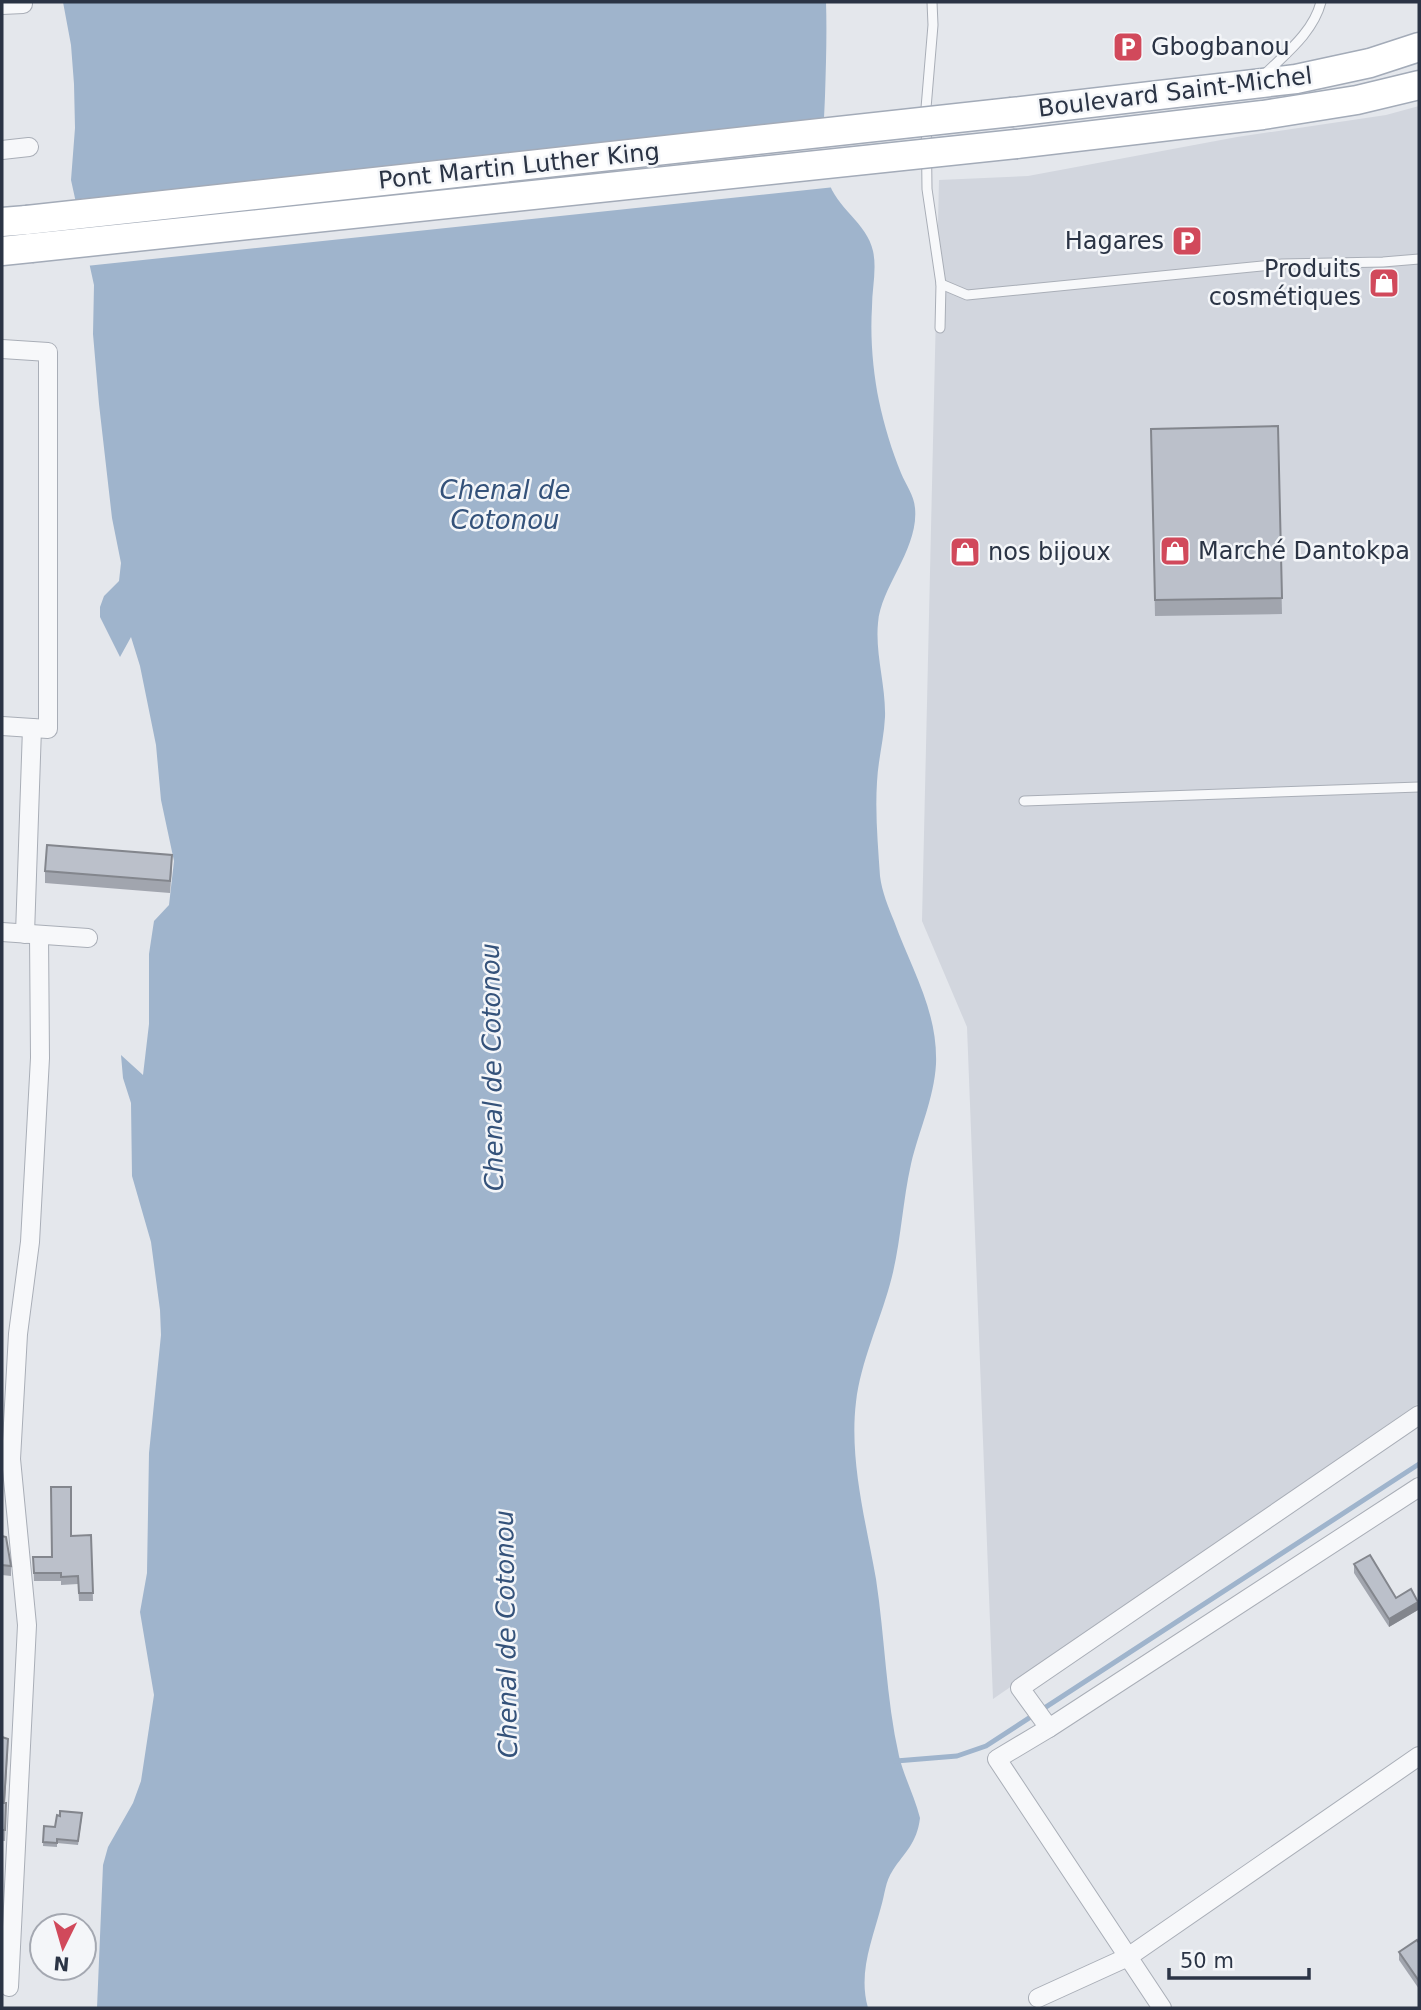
<svg xmlns="http://www.w3.org/2000/svg" width="1421" height="2010" font-family="'DejaVu Sans',sans-serif">
<rect width="100%" height="100%" fill="#e4e7ec"/>
<!-- built -->
<polygon fill="#d2d6de" points="1419,106 1419,1403 993,1699 967,1027 922,921 939,180 1028,176 1237,137 1386,115"/>
<!-- water -->
<path fill="#9fb4cc" d="M63,2H826C827,33 826,64 825,96C824,123 821,154 828,180C836,208 867,223 873,251C877,269 872,289 872,307C870,338 873,371 879,401C884,425 892,451 901,473C906,485 914,495 915,508C919,549 881,586 878,623C875,654 886,686 885,717C884,739 878,760 877,782C875,814 878,845 880,876C882,892 888,906 894,921C911,968 938,1011 936,1064C934,1099 919,1130 911,1164C902,1204 901,1245 890,1284C879,1324 861,1361 856,1402C849,1460 866,1522 876,1579C885,1638 886,1698 899,1756C904,1777 915,1797 920,1818C917,1843 905,1852 893,1870C885,1882 885,1894 881,1907C872,1941 858,1973 868,2008H97L103,1865L108,1847L133,1803L141,1781L154,1695L140,1612L147,1573L149,1453L161,1335L160,1310L151,1242L132,1176L131,1103L123,1078L121,1055L143,1075L149,1024V954L154,921L169,905L174,861L161,800L156,745L140,666L131,637L120,657L100,617V607L104,596L119,581L121,563L112,518L99,404L93,334L94,285L71,180L75,128L74,84L71,45Z"/>
<!-- pier -->
<polygon fill="#e4e7ec" points="828,120 828,146 832,181 835,187 86,266 72,200"/>
<g fill="none" stroke-linecap="round" stroke-linejoin="round">
<!-- stream -->
<polyline stroke="#9fb4cc" stroke-width="5" points="896,1761 957,1756 986,1746 1419,1464"/>
<!-- lane casing -->
<g stroke="#a9aeb7" stroke-width="11">
<g id="lane">
<polyline points="932,2 933,25 926,108 927,189 941,284 940,328"/>
<path d="M1263,76C1285,54 1313,33 1321,2"/>
<polyline points="941,284 967,295 1282,264 1383,262 1419,259"/>
<polyline points="1024,801 1419,787"/>
</g>
</g>
<!-- street casing -->
<g stroke="#a9aeb7" stroke-width="20">
<g id="street">
<polyline points="2,5 23,4"/>
<polyline points="2,150 29,147"/>
<polyline points="2,349 48,352 48,729 2,726"/>
<polyline points="2,932 88,938"/>
<polyline points="25,934 32,728"/>
<polyline points="1419,1415 1020,1688 1049,1728 1419,1487"/>
<polyline points="1049,1728 997,1759 1162,2008"/>
<polyline points="9,1987 27,1625 11,1459 18,1334 30,1242 40,1058 39,935"/>
<polyline points="1038,1998 1128,1957 1419,1756"/>
</g>
</g>
<!-- primary casing -->
<g stroke="#a3abb8" stroke-width="31">
<g id="primary">
<polyline points="1012,112 1296,79 1370,63 1419,47"/>
<polyline points="1016,144 1263,115 1357,100 1419,85"/>
<polyline points="2,222 27,220"/>
<polyline points="2,251 31,248"/>
</g>
</g>
<!-- lane -->
<use href="#lane" stroke="#f7f8fa" stroke-width="9"/>
<!-- street -->
<use href="#street" stroke="#f7f8fa" stroke-width="18"/>
<!-- primary -->
<use href="#primary" stroke="#fff" stroke-width="28"/>
<!-- primary-bridge casing -->
<g stroke="#a3abb8" stroke-width="31" stroke-linecap="butt">
<g id="primary-bridge">
<polyline points="27,220 1012,112"/>
<polyline points="31,248 1016,144"/>
</g>
</g>
<!-- primary-bridge -->
<use href="#primary-bridge" stroke="#fff" stroke-width="28"/>
</g>
<!-- wall -->
<g fill="#a1a5ae">
<polygon points="1278,426 1282,614 1155,616 1151,429"/>
<polygon points="172,867 170,893 45,883 45,871"/>
<polygon points="91,1535 93,1601 79,1601 78,1584 61,1585 61,1581 34,1581 33,1557 52,1557 71,1536"/>
<polygon points="2,1536 11,1566 11,1576 2,1575"/>
<polygon points="1354,1564 1396,1598 1418,1610 1389,1627 1354,1573"/>
<polygon points="2,1737 8,1750 5,1803 6,1814 5,1841 2,1841"/>
<polygon points="82,1817 78,1845 57,1843 57,1847 43,1846 44,1826 55,1827"/>
<polygon points="1419,1943 1419,1989 1399,1960 1399,1952"/>
</g>
<!-- shaded-wall -->
<polygon fill="#83868d" points="1418,1602 1418,1610 1389,1627 1389,1619"/>
<!-- building -->
<g fill="#bbc0ca" stroke="#83868d" stroke-width="2">
<polygon points="1278,426 1282,598 1155,600 1151,429"/>
<polygon points="47,845 172,855 170,881 45,871"/>
<polygon points="51,1487 71,1487 71,1536 91,1535 93,1593 79,1593 78,1576 61,1577 61,1573 34,1573 33,1557 52,1557"/>
<polygon points="2,1536 6,1537 11,1566 2,1565"/>
<polygon points="1370,1555 1396,1598 1411,1589 1418,1602 1389,1619 1354,1564"/>
<polygon points="2,1737 8,1739 4,1803 6,1803 5,1830 2,1830"/>
<polygon points="60,1811 82,1813 78,1841 57,1839 57,1843 43,1842 44,1826 55,1827 57,1815 60,1816"/>
<polygon points="1417,1940 1419,1943 1419,1981 1399,1952"/>
</g>
<!-- icons -->
<defs>
<g id="parking-square" transform="scale(1.575)"><rect x="-9" y="-9" width="18" height="18" rx="4" fill="#d1495b" stroke="#f4f6f9"/><path d="M-3.5-5.5H1a3.5 3.5 0 0 1 0 7H-1V5.5H-3.5ZM-1-3.4V-.6H.8a1.4 1.4 0 0 0 0-2.8Z" fill="#fff"/></g>
<g id="shop-square" transform="scale(1.575)"><rect x="-9" y="-9" width="18" height="18" rx="4" fill="#d1495b" stroke="#f4f6f9"/><path d="M-5-2.5h2.3a2.7 3.5 0 0 1 5.4 0H5L5.5 6h-11ZM-1.5-2.5h3a1.5 2.3 0 0 0-3 0Z" fill="#fff"/></g>
</defs>
<g fill-rule="evenodd">
<use href="#parking-square" x="1128" y="47"/>
<use href="#parking-square" x="1187" y="241"/>
<use href="#shop-square" x="1384" y="283"/>
<use href="#shop-square" x="1175" y="551"/>
<use href="#shop-square" x="965" y="552"/>
</g>
<g text-anchor="middle" stroke-width="5" stroke-linejoin="round" paint-order="stroke">
<!-- poi labels -->
<g font-size="24" fill="#2b3445" stroke="#f4f6f9" text-anchor="start">
<text x="1151" y="55">Gbogbanou</text>
<text x="1164" y="249" text-anchor="end">Hagares</text>
<text x="1361" y="277" text-anchor="end">Produits<tspan x="1361" dy="28">cosmétiques</tspan></text>
<text x="1198" y="559">Marché Dantokpa</text>
<text x="988" y="560">nos bijoux</text>
</g>
<!-- street labels -->
<g font-size="24" fill="#2b3445" stroke="#f4f6f9">
<text transform="translate(1175 92) rotate(-7)" y="8">Boulevard Saint-Michel</text>
<text transform="translate(519 166) rotate(-6)" y="8">Pont Martin Luther King</text>
</g>
<!-- water labels -->
<g font-size="26" font-style="italic" fill="#34527a" stroke="#f4f6f9">
<text x="505" y="499">Chenal de<tspan x="505" dy="30">Cotonou</tspan></text>
<text transform="translate(492 1067) rotate(-91)" y="9">Chenal de Cotonou</text>
<text transform="translate(506 1634) rotate(-91)" y="9">Chenal de Cotonou</text>
</g>
</g>
<!-- border -->
<rect width="1421" height="2010" fill="none" stroke="#2b3445" stroke-width="7"/>
<!-- north arrow -->
<g transform="translate(63 1947) rotate(185)"><circle r="33" fill="#f4f6f9" stroke="#a4a8b1" stroke-width="2"/>
<path d="M0-5L12 26L0 18L-12 26Z" fill="#d1495b"/>
<text y="-10" font-size="19" font-weight="bold" text-anchor="middle" fill="#2b3445">N</text>
</g>
<!-- scale -->
<path d="M1169 1968v10h140v-10" fill="none" stroke="#2b3445" stroke-width="3.5"/>
<text x="1180" y="1968" font-size="21" fill="#2b3445" stroke="#f4f6f9" stroke-width="5" paint-order="stroke">50 m</text>
</svg>
